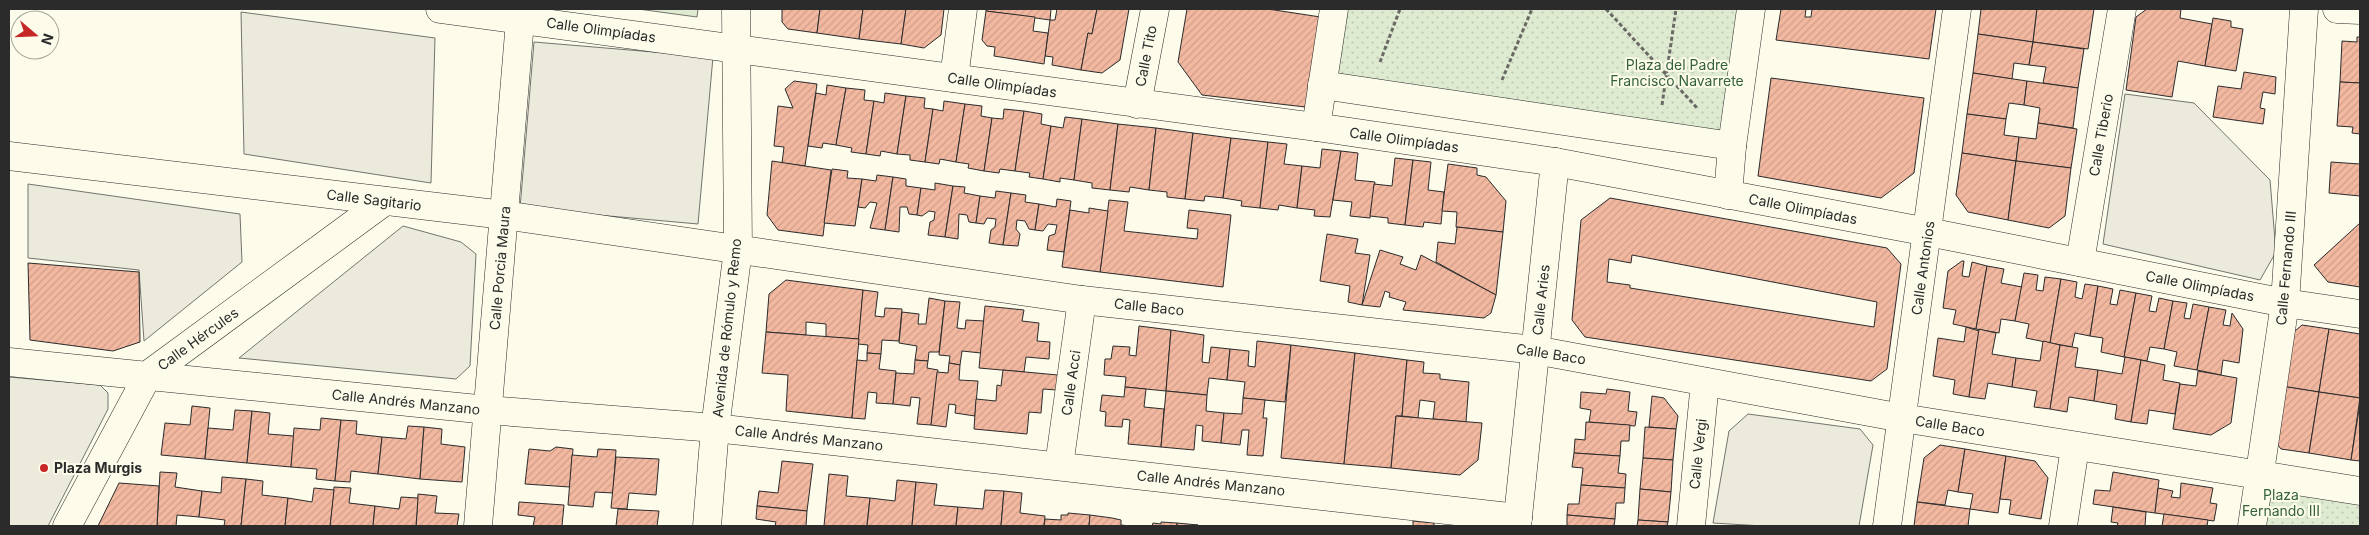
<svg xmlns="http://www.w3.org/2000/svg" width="2369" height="535" font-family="Inter,sans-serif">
<defs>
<pattern id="grass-tufts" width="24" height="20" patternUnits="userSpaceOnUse" patternTransform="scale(1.25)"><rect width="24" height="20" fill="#deebd1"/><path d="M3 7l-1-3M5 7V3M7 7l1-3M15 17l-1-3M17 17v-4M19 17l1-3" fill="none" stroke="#bfcab4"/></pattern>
<pattern id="park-dots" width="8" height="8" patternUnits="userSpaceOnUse" patternTransform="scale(1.25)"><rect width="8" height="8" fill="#deebd1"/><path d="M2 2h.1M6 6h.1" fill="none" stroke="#bfcab4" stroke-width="1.8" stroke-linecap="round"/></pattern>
<pattern id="building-hatch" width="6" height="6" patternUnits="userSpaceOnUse" patternTransform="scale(1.25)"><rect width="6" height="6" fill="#f2b8a0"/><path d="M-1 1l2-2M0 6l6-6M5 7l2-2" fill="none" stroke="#d09e8a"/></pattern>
</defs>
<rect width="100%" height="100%" fill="#fdfbea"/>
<!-- grass -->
<polygon fill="url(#grass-tufts)" stroke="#74746e" points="638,9 698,9 697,17"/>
<!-- park -->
<g fill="url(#park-dots)" stroke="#74746e">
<polygon points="1334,9 1751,9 1732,146 1322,85"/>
<polygon points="2259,477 2360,491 2360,526 2252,526"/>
</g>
<!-- parking -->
<g fill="#eceadb" stroke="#74746e">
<polygon points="241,12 435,38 431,183 244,154"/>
<polygon points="534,42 713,57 698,224 520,208"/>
<polygon points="2125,94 2194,103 2270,180 2276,252 2260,280 2103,244"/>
<polygon points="28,184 240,214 242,262 144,341 139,270 28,258"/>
<polygon points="403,226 461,242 476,254 470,366 456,379 239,358"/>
<polygon points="9,377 100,385 108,393 108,409 48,526 9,526"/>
<polygon points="1748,414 1860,429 1873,445 1859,526 1763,526 1713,523 1729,431"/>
</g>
<!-- building -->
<g fill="url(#building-hatch)" stroke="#2b2b2b" fill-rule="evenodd">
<polygon points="782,9 820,9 817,33 788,29 782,22"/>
<polygon points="820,9 863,9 859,39 817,33"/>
<polygon points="863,9 906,9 901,44 859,39"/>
<polygon points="906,9 944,9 941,35 924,48 901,44"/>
<polygon points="986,9 1051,9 1050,20 986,11"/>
<polygon points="1057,9 1097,9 1092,34 1088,33 1081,70 1052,65 1053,57 1045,56 1050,20 1055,20"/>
<polygon points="1097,9 1129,9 1120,60 1102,73 1081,70 1088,33 1092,34"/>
<polygon points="1187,9 1268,9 1327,18 1314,108 1202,95 1178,62"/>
<polygon points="1781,9 1806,9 1805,17 1811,17 1812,9 1936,9 1929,59 1776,40"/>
<polygon points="1981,9 2037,9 2033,42 1978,34"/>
<polygon points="2037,9 2094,9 2088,49 2033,42"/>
<polygon points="2147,9 2181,9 2180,18 2212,24 2205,66 2178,61 2172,97 2126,90 2136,17"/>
<polygon points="986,11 1035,17 1033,31 1048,33 1044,64 994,56 995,47 987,46 982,40"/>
<polygon points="2213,18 2231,21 2231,27 2243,29 2236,71 2205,66"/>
<polygon points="1978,34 2033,42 2029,65 2014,63 2012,79 1973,73"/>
<polygon points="2357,37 2360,37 2360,83 2340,82 2342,41 2357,42"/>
<polygon points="2033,42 2084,49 2078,88 2043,83 2046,67 2029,65"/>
<polygon points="2244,72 2276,77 2275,94 2263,92 2260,108 2265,109 2263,124 2213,117 2218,86 2241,89"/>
<polygon points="1973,73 2027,81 2024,105 2009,103 2006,119 1967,114"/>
<polygon points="1771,78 1924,98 1914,173 1881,198 1758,176"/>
<polygon points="794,81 817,84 805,166 782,163 784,147 774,146 778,106 793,108 785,89"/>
<polygon points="2027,81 2078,88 2073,128 2038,123 2040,108 2024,105"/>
<polygon points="2340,82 2360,83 2360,134 2352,133 2353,127 2337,126"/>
<polygon points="827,85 846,88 836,145 823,143 822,148 808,146 816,93 826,95"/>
<polygon points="846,88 865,90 864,100 874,101 866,154 851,152 852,148 836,145"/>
<polygon points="885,93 906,96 897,154 881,151 880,156 866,154 874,101 884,103"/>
<polygon points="906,96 925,98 924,108 933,109 925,162 910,160 910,155 897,154"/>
<polygon points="944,101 965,104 956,162 940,159 939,164 925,162 933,109 943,111"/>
<polygon points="965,104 982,106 981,116 992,118 984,171 968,168 969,164 956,162"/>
<polygon points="1004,109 1024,111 1015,171 1000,169 999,173 984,171 992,118 1003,119"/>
<polygon points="1024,111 1042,114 1041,124 1051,126 1043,179 1029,177 1030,173 1015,171"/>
<polygon points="1967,114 2006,119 2004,135 2019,137 2016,161 1962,153"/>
<polygon points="1065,117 1082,119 1074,180 1060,178 1060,182 1043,179 1051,126 1063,128"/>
<polygon points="1082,119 1118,124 1110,190 1092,188 1092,183 1074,180"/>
<polygon points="2038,123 2077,129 2071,168 2016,161 2019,137 2036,139"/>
<polygon points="1118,124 1156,128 1149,190 1130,187 1129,192 1110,190"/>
<polygon points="1156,128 1193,133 1185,199 1167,197 1167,192 1149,190"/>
<polygon points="1193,133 1231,138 1223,198 1205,196 1204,201 1185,199"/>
<polygon points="1231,138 1268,142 1260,208 1241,206 1242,201 1223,198"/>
<polygon points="1268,142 1287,144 1284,164 1302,166 1297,208 1279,205 1278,210 1260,208"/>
<polygon points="1322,149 1341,151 1330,217 1314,216 1315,210 1297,208 1302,166 1320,168"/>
<polygon points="1341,151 1358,153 1355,180 1375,182 1370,218 1350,216 1352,202 1333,200"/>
<polygon points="1962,153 2016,161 2008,220 1968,212 1956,195"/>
<polygon points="1395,158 1413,160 1405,225 1388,223 1388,218 1370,216 1374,184 1392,186"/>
<polygon points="1413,160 1431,162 1428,190 1444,192 1441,224 1424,222 1423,227 1405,225"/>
<polygon points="772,161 831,170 823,236 778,230 767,215"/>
<polygon points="2016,161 2071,168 2065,216 2049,228 2008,220"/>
<polygon points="2331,162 2360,164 2360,196 2329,193"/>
<polygon points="1448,164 1477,168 1477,175 1486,177 1506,201 1503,232 1456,227 1457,212 1442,211"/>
<polygon points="832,169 848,171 847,178 862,179 855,226 824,223"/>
<polygon points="877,175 893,177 885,230 870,228 877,203 870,202 865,208 858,207 862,179 876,181"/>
<polygon points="893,177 906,179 906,186 921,188 917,215 909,214 907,207 900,207 899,232 885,230"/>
<polygon points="935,183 953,186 945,237 928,235 930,222 934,220 935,212 929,211 922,216 917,215 921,188 935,190"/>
<polygon points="953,186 965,187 964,193 980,196 976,223 969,222 967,215 959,214 958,239 945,237"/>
<polygon points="996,191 1011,193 1003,245 989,243 991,230 995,227 996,219 987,218 984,224 976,223 980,196 995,198"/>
<polygon points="1011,193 1026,195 1025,202 1039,204 1035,230 1029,229 1025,221 1017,220 1016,229 1020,234 1018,246 1003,245"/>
<path d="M1610,198L1887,248L1901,264L1887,369L1871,381L1585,337L1572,320L1581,220ZM1632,255L1877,302L1874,327L1630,288V285L1607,282L1609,259L1631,263Z"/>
<polygon points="1057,199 1071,201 1064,252 1047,250 1049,236 1055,234 1057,225 1048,224 1043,231 1035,230 1039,204 1056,207"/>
<polygon points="1109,200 1128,202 1124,231 1197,239 1198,229 1187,228 1189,210 1231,215 1223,287 1100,272"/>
<polygon points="1089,208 1108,211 1100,272 1062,267 1070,210 1089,213"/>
<polygon points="2360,223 2360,287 2328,282 2314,265"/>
<polygon points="1457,227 1503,232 1496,295 1436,262 1438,242 1455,244"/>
<polygon points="1327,234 1358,239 1355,253 1370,255 1362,305 1348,302 1350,286 1320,281"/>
<polygon points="1380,250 1403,257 1400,264 1416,270 1421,255 1496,295 1491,313 1484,318 1403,310 1406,302 1389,297 1390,293 1385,291 1380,307 1362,305"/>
<polygon points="1962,261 1964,261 1962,276 1969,277 1972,262 1987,266 1976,329 1953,324 1956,310 1943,308 1948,271"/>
<polygon points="28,263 139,272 140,342 113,351 30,340"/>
<polygon points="1987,266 2004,269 2001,283 2022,287 2015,321 2001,319 1999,333 1976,329"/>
<polygon points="2024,273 2038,275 2036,290 2043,291 2045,277 2061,279 2050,343 2026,338 2029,324 2015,321"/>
<polygon points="2061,279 2077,282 2075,297 2082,299 2085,284 2098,286 2090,336 2075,333 2072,347 2050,343"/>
<polygon points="786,280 863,290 859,339 826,337 826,324 806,322 806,335 766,332 769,294"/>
<polygon points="2098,286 2113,289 2110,304 2117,305 2120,290 2136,293 2124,357 2101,352 2103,338 2090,336"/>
<polygon points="863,290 878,292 875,316 884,317 885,308 902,309 899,341 882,340 881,354 867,353 868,345 858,344"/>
<polygon points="2136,293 2152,296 2149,311 2156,312 2159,298 2173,301 2164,349 2150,347 2147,361 2124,357"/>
<polygon points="929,298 945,301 939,352 929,352 928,361 915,360 917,346 899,343 902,312 919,314 918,324 926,324"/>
<polygon points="945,301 960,302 957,328 965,329 966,320 984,321 981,353 962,351 960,365 949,363 950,356 939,355"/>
<polygon points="2173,301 2187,303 2184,318 2190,319 2193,304 2209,307 2197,370 2174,366 2177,352 2164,349"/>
<polygon points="985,306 1024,310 1022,321 1039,323 1037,341 1050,342 1049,359 1026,357 1024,372 979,368"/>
<polygon points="2209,307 2226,310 2223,325 2230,326 2232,313 2243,329 2239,363 2223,360 2221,375 2197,370"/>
<polygon points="2302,325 2329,329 2319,392 2281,386 2288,337"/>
<polygon points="1139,326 1171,330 1166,391 1125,387 1126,377 1104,375 1105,359 1111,359 1113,346 1130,347 1129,355 1136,356"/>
<polygon points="1966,327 1979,331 1969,397 1953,394 1955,380 1933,376 1938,338 1964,342"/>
<polygon points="1979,329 1996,333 1992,354 2016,358 2012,387 1988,383 1985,399 1969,397"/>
<polygon points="2329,329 2360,334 2360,398 2319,392"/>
<polygon points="1171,330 1204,335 1202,362 1209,363 1211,347 1230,349 1227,380 1209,378 1207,395 1166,391"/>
<polygon points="766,332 859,339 852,418 786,411 788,375 762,373"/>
<polygon points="1257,341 1291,345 1285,402 1243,398 1245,382 1227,380 1230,349 1249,351 1248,366 1255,367"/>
<polygon points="2043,341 2060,345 2050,409 2034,407 2037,391 2012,387 2016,358 2040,361"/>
<polygon points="1291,345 1355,353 1344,464 1281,458"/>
<polygon points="2060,345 2078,348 2075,367 2098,370 2094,401 2069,397 2067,412 2050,409"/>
<polygon points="867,353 881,354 879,369 896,371 893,404 876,403 877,393 868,392 865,419 852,418 857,360 867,361"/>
<polygon points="1355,353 1407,360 1402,416 1396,416 1391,468 1344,464"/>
<polygon points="2125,357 2141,360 2131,422 2115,419 2117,405 2094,401 2098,370 2122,374"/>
<polygon points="915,360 928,361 927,368 938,370 931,425 917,424 920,398 911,397 910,406 893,404 896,373 914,374"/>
<polygon points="1407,360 1424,362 1423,373 1440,374 1440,379 1469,382 1466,422 1433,419 1435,402 1420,400 1418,418 1402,416"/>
<polygon points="2141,360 2165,365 2163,380 2180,383 2175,414 2149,410 2147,424 2131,422"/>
<polygon points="949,363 960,365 959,380 978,381 975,416 955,413 956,405 949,404 946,427 931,425 937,372 948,373"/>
<polygon points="1003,370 1058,375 1057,390 1043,389 1041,413 1029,412 1027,434 974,429 976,399 996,401 997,385 1001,386"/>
<polygon points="2198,371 2237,378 2231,423 2211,435 2173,429 2180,384 2196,386"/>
<polygon points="2281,386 2319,392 2309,453 2281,449 2272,437"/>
<polygon points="1125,387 1146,389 1144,407 1164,409 1161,447 1128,444 1130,420 1123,419 1122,427 1105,426 1106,412 1100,411 1102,395 1124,397"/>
<polygon points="1607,389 1630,392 1628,411 1637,412 1635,426 1589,422 1591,410 1580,408 1581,392 1606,394"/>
<polygon points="1166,391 1207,395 1206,411 1224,413 1221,443 1202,441 1203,426 1196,425 1194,450 1161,447"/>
<polygon points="2319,392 2360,398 2351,460 2309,453"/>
<polygon points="1652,396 1664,398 1678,416 1676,429 1649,427"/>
<polygon points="1243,398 1265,400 1263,418 1267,418 1263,456 1247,455 1249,430 1242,430 1240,445 1221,443 1224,413 1242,414"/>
<polygon points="2360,403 2360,461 2351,460"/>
<polygon points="192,406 210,408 205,459 161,455 165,423 190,425"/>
<polygon points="235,410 252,411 247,463 205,459 208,428 233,430"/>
<polygon points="252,411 270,413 268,434 294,436 291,467 247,463"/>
<polygon points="1396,416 1482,423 1478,460 1460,475 1391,468"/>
<polygon points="321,418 341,420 335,481 316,479 317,469 291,467 294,428 320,430"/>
<polygon points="341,420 357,421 356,434 382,437 378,474 351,471 350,482 335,481"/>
<polygon points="1586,422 1630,425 1629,441 1621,441 1620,456 1574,453 1575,439 1585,440"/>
<polygon points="408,426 424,427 420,479 378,474 382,437 406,439"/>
<polygon points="424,427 442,429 441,444 465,447 462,482 420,479"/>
<polygon points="1645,427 1676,429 1673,460 1643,458"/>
<polygon points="1940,445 1965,449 1958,492 1948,490 1945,505 1917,502 1924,458"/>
<polygon points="556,447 573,449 570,487 525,484 529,449 550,451"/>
<polygon points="598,449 616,450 613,493 595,492 593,507 568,505 572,455 597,457"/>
<polygon points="1965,449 2006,456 1998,513 1970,509 1973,494 1958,492"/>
<polygon points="1574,453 1620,456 1618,473 1626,474 1625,488 1581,485 1583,468 1572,467"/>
<polygon points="2006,456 2035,461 2048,478 2041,519 2009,514 2011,500 2000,499"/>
<polygon points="616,457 659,459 656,495 629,493 627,509 611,508"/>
<polygon points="1643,458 1673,460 1671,492 1640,489"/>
<polygon points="782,461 813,464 807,511 757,506 759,491 778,493"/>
<polygon points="160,472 177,473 175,487 202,491 199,517 177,515 176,526 157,526"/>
<polygon points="2113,472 2159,480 2155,513 2093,504 2095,490 2110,491"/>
<polygon points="829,474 848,476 846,496 870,498 867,526 824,526"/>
<polygon points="222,477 246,479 241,526 224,526 225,520 199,517 202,491 221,493"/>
<polygon points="246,479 263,481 262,495 288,498 285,526 241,526"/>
<polygon points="897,480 916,482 912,526 867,526 870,498 895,501"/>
<polygon points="916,482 937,484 934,505 958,507 956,526 912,526"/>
<polygon points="119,483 159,486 157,526 98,526"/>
<polygon points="2181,483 2213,488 2210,503 2217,504 2214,521 2155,513 2158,488 2173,491 2171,497 2180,498"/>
<polygon points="1581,485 1625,488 1624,503 1616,503 1615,519 1567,515 1568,504 1579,504"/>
<polygon points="334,487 351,488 349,503 375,506 373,526 330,526"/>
<polygon points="314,488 334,490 330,526 285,526 288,498 312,502"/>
<polygon points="1640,489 1671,492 1668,522 1638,520"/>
<polygon points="985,490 1004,491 1001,526 956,526 958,507 983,509"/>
<polygon points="1004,491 1022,493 1020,513 1045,516 1044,526 1001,526"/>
<polygon points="418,494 437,496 435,513 459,514 457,526 416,526"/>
<polygon points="401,497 418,498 416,526 373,526 375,506 399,509"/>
<polygon points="519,502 564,505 562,526 533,526 535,517 518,515"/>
<polygon points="1917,502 1970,509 1968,526 1914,526"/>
<polygon points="757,506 807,511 806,526 775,526 776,522 756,519"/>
<polygon points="2113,507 2146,512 2145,526 2117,526 2118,523 2111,522"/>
<polygon points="618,509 659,511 657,526 616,526"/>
<polygon points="1068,513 1090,515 1089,526 1044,526 1045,519 1061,520 1061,515 1068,515"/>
<polygon points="2164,514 2208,520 2207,526 2162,526"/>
<polygon points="1090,515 1112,518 1121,520 1121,525 1130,526 1089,526"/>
<polygon points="1567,515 1615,519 1614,526 1567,526"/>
<polygon points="1638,520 1668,522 1667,526 1637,526"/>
<polygon points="1413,521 1434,523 1434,526 1413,526"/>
<polygon points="1161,522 1177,523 1177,526 1152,526 1153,523 1161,524"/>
<polygon points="1177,523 1198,525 1177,526"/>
</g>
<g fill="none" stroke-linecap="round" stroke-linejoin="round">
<!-- minor casing -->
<g stroke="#2b2b2b" stroke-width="29">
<g id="minor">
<polyline points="440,9 1316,127 1555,162 1928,232 2285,303 2360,314"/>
<polyline points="2337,9 2360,10"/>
<polyline points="954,78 963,9"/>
<polyline points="1322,85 1732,146"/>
<polyline points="1137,104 1155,9"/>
<polyline points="1316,127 1334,9"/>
<polyline points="9,156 504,215 1082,300 1535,350 1902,418 2360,491"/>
<polyline points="1728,195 1732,146 1751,9"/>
<polyline points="2080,262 2122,9"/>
<polyline points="9,362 488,410 715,428 1518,518"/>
<polyline points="1059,466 1082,300"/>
<polyline points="67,526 148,375 385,201"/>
<polyline points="478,526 521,9"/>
<polyline points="707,526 715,428 738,250 736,9"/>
<polyline points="1517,526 1555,162"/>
<polyline points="1691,526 1705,382"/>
<polyline points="1887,526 1957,9"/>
<polyline points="2063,526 2075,447"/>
<polyline points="2252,526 2285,303 2304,9"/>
</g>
</g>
<!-- path -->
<g stroke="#6a6964" stroke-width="3" stroke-dasharray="4 2.5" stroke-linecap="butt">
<polyline points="1606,9 1698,109"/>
<polyline points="1380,62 1400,9"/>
<polyline points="1502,80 1532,9"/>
<polyline points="1662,105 1676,9"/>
</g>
<!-- minor -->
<use href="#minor" stroke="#fdfbea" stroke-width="28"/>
</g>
<!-- markers -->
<circle fill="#c62828" stroke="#fdfbea" stroke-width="2" cx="44" cy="468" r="5"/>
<g text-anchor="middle" stroke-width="4" stroke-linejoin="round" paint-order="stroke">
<!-- street labels -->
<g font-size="14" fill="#2b2b2b" stroke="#fdfbea">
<text transform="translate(601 30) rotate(8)" y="5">Calle Olimpíadas</text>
<text transform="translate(1146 56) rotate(-79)" y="5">Calle Tito</text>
<text transform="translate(1002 85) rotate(8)" y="5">Calle Olimpíadas</text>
<text transform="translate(2101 135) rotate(-80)" y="5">Calle Tiberio</text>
<text transform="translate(1404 140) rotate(8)" y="5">Calle Olimpíadas</text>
<text transform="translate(374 200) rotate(7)" y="5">Calle Sagitario</text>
<text transform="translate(1803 209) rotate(11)" y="5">Calle Olimpíadas</text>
<text transform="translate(500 268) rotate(-85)" y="5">Calle Porcia Maura</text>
<text transform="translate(1923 268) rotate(-82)" y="5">Calle Antonios</text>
<text transform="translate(2286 268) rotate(-85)" y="5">Calle Fernando III</text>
<text transform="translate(2200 286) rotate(11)" y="5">Calle Olimpíadas</text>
<text transform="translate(1541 300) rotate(-84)" y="5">Calle Aries</text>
<text transform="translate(1149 307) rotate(6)" y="5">Calle Baco</text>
<text transform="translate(727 328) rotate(-84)" y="5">Avenida de Rómulo y Remo</text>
<text transform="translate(198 339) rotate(-36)" y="5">Calle Hércules</text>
<text transform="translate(1551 354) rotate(9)" y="5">Calle Baco</text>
<text transform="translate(1071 383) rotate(-82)" y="5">Calle Acci</text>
<text transform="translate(406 402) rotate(6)" y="5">Calle Andrés Manzano</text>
<text transform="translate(1950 426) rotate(9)" y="5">Calle Baco</text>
<text transform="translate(809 438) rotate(6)" y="5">Calle Andrés Manzano</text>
<text transform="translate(1698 454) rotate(-84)" y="5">Calle Vergi</text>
<text transform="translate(1211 483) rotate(6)" y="5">Calle Andrés Manzano</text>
</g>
<!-- park labels -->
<g font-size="14" fill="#34623c" stroke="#fdfbea">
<text x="1677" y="70">Plaza del Padre<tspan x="1677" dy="16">Francisco Navarrete</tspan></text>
<text x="2281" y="500">Plaza<tspan x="2281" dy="16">Fernando III</tspan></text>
</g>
<!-- poi labels -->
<g font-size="14" font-weight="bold" fill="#2b2b2b" stroke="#fdfbea" text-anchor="start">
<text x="54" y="473">Plaza Murgis</text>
</g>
</g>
<!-- border -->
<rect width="2369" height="535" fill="none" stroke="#2b2b2b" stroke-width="20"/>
<!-- north arrow -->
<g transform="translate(35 35) rotate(109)"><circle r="24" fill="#fdfbea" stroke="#a9a89e"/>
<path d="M0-4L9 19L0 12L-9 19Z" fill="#c62828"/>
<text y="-8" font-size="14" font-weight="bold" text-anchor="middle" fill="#2b2b2b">N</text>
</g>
</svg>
